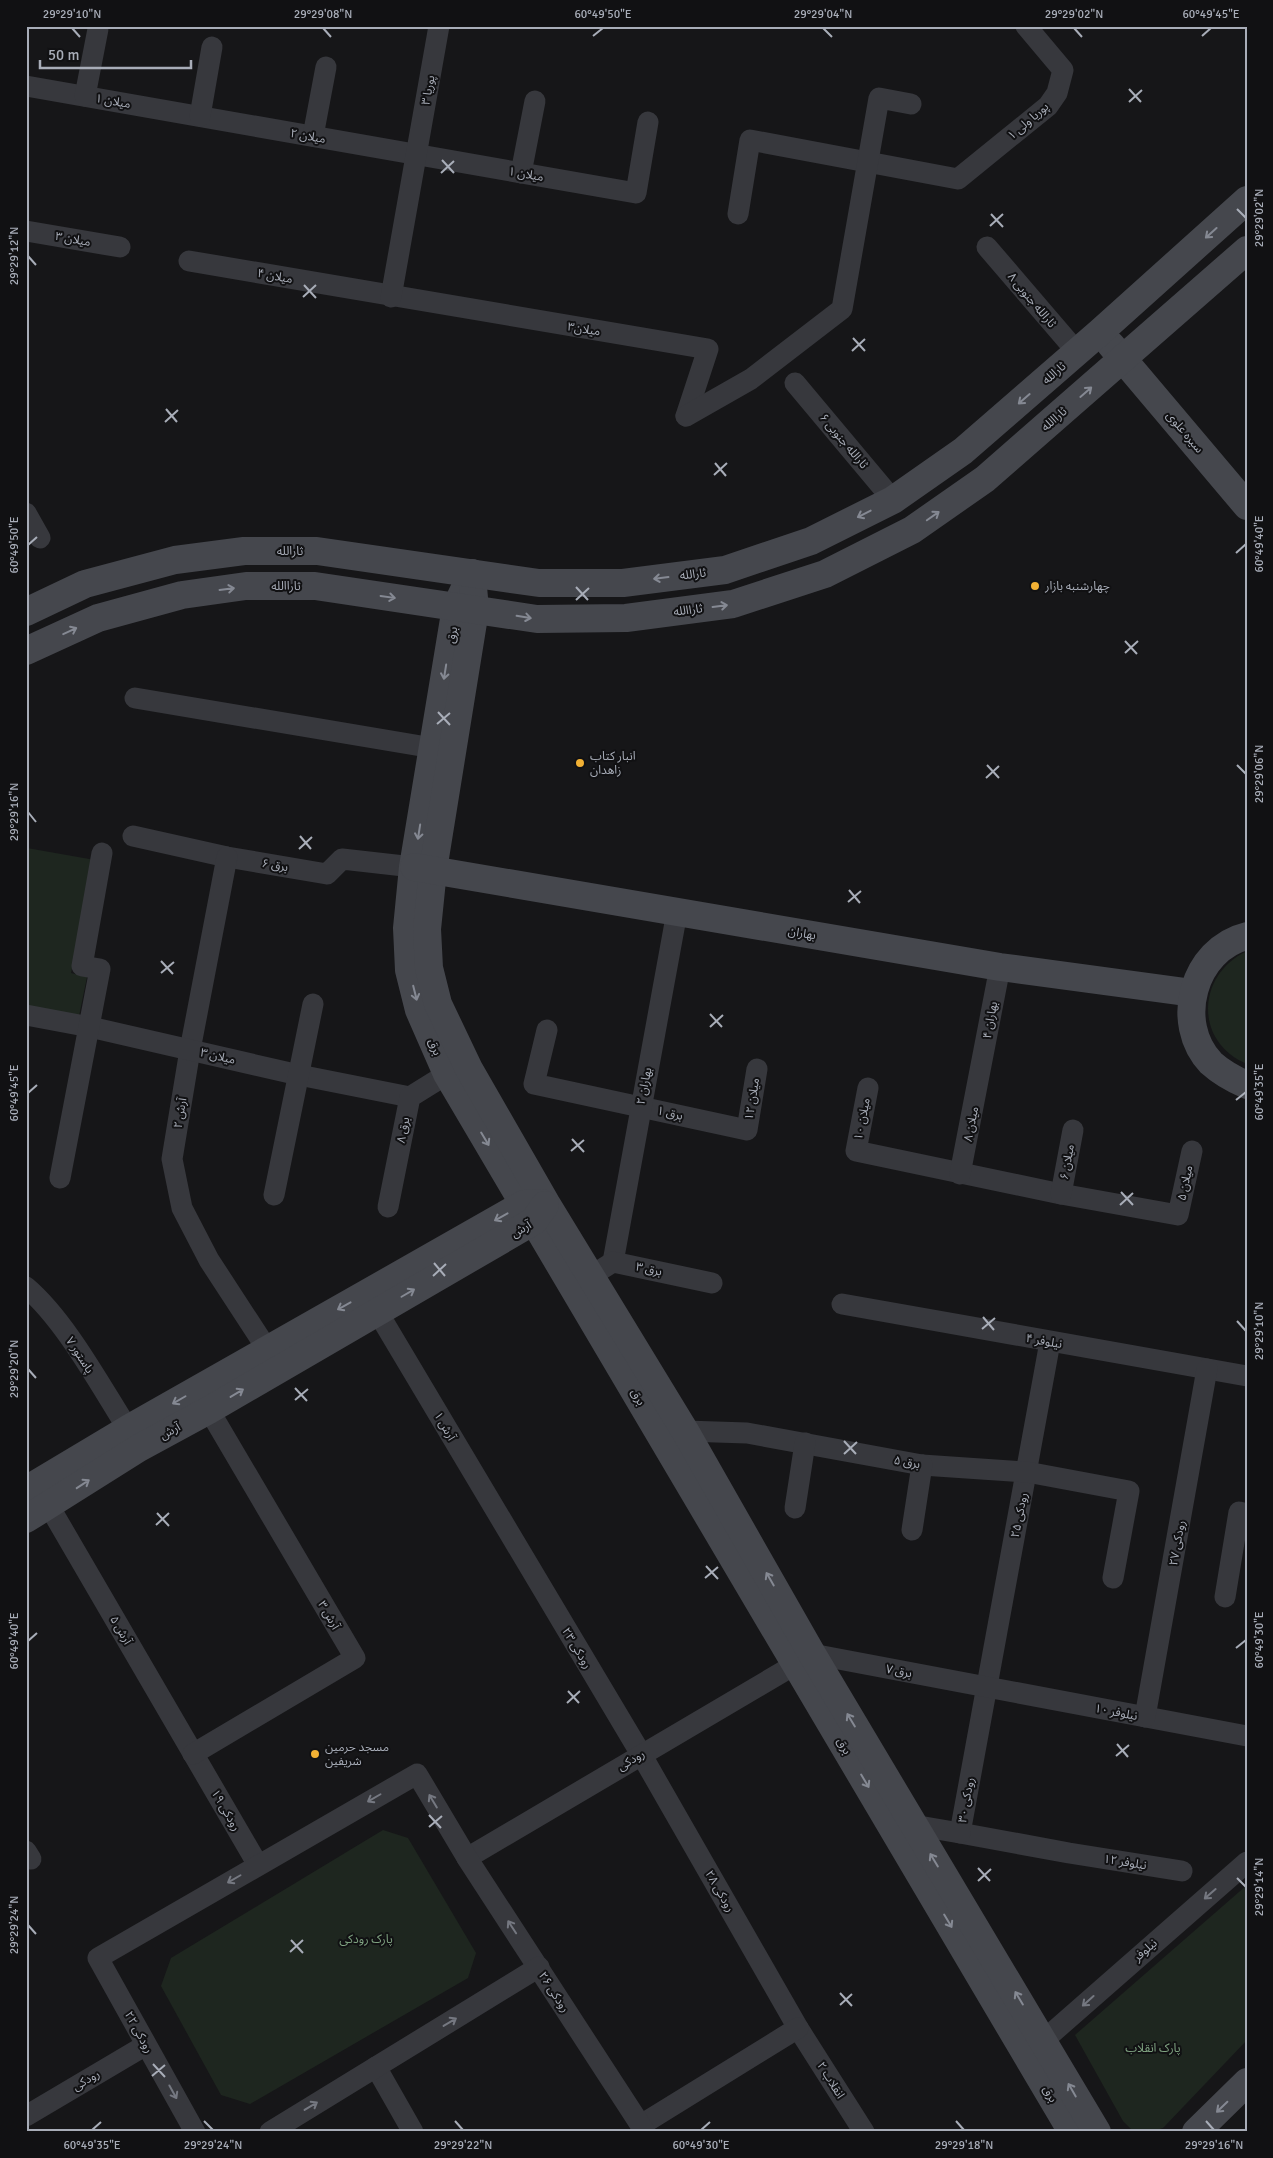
<svg xmlns="http://www.w3.org/2000/svg" width="1273" height="2158" font-family="Signika,'Noto Sans Arabic',sans-serif">
<rect width="100%" height="100%" fill="#161618"/>
<!-- green -->
<g fill="#1e261f">
<polygon points="27,848 95,860 71,973 87,977 79,1016 26,1006"/>
<path d="M1247,951V1064C1194,1042 1196,975 1247,951Z"/>
<polygon points="383,1830 408,1838 476,1953 468,1978 250,2104 221,2095 161,1986 171,1958"/>
<polygon points="1247,1885 1247,2040 1163,2128 1150,2132 1132,2130 1123,2121 1075,2035"/>
</g>
<g fill="none" stroke-linecap="round" stroke-linejoin="round">
<!-- street -->
<g stroke="#37383d" stroke-width="21">
<polyline points="26,86 636,193 648,122"/>
<polyline points="85,96 98,29"/>
<polyline points="200,116 212,47"/>
<polyline points="313,136 326,67"/>
<polyline points="521,173 535,101"/>
<polyline points="738,214 750,140 958,179 1048,106 1057,93 1063,70 1026,26"/>
<polyline points="26,231 120,247"/>
<polyline points="987,247 1077,352"/>
<polyline points="189,261 708,349 686,416"/>
<polyline points="391,297 439,26"/>
<polyline points="795,383 893,500"/>
<polyline points="686,416 751,379 842,309 879,98 911,104"/>
<polyline points="26,513 40,538"/>
<polyline points="135,698 433,748"/>
<polyline points="133,836 227,857 327,874 342,859 413,867"/>
<polyline points="227,857 190,1050 172,1159 182,1208 209,1260 267,1349"/>
<polyline points="26,1015 90,1027 299,1075 410,1097"/>
<polyline points="547,1030 534,1084 747,1130 757,1069"/>
<polyline points="868,1088 856,1151 1061,1194 1178,1215 1192,1151"/>
<polyline points="960,1174 1000,967"/>
<polyline points="60,1178 100,969 82,966 102,853"/>
<polyline points="1061,1194 1073,1130"/>
<polyline points="274,1195 313,1004"/>
<polyline points="388,1207 410,1097 447,1074"/>
<polyline points="613,1262 677,912"/>
<polyline points="602,1269 613,1262 712,1283"/>
<path d="M26,1287C65,1320 100,1385 128,1429"/>
<polyline points="842,1304 1247,1376"/>
<polyline points="377,1311 641,1754 798,2028 864,2132"/>
<polyline points="1050,1342 960,1833 1069,1853 1182,1871"/>
<polyline points="685,1431 747,1433 922,1465 1027,1472 1129,1491 1113,1578"/>
<polyline points="49,1506 258,1865"/>
<polyline points="795,1508 805,1443"/>
<polyline points="912,1530 922,1465"/>
<polyline points="1225,1597 1239,1512 1247,1514"/>
<polyline points="812,1654 1247,1736"/>
<polyline points="1145,1717 1207,1369"/>
<polyline points="193,1754 355,1658 209,1410"/>
<polyline points="913,1825 960,1833"/>
<polyline points="26,1851 31,1859"/>
<polyline points="467,1858 796,1664"/>
<polyline points="1044,2040 1247,1862"/>
<polyline points="376,2067 413,2132"/>
<polyline points="26,2116 146,2045"/>
<polyline points="641,2125 798,2028"/>
<polyline points="195,2132 98,1958 417,1774 467,1858 645,2132"/>
<polyline points="270,2132 539,1967"/>
</g>
<!-- secondary -->
<g stroke="#45474d" stroke-width="28">
<polyline points="1111,345 1247,506"/>
<polyline points="472,573 456,607 413,867 407,928 409,970 419,1010 447,1074 1072,2132"/>
<polyline points="472,575 475,610 433,870 427,929 429,968 438,1004 469,1069 546,1203 685,1431 812,1654 1097,2132"/>
<polyline points="26,612 85,584 175,560 244,551 317,551 539,583 623,583 725,570 811,541 893,500 963,451 1100,332 1247,200"/>
<polyline points="26,651 98,618 182,595 246,586 315,586 537,619 626,618 733,604 825,574 912,530 985,479 1247,250"/>
<polyline points="414,867 1000,967 1193,993"/>
<path d="M1247,936C1193,949 1173,1023 1211,1063C1222,1073 1233,1079 1247,1085"/>
<polyline points="26,1490 128,1429 524,1204 542,1203"/>
<polyline points="26,1519 139,1448 209,1410 534,1221 545,1205"/>
<polyline points="1196,2132 1247,2082"/>
</g>
</g>
<!-- one-way arrows -->
<defs><path id="oneway-shaft" d="M-6 0H5M1.5-3L5.5 0L1.5 3" fill="none" stroke-width="1.6" stroke-linecap="round" stroke-linejoin="round" transform="scale(1.25)"/></defs>
<g stroke="#858993">
<use href="#oneway-shaft" transform="translate(1211 233) rotate(138)"/>
<use href="#oneway-shaft" transform="translate(1086 392) rotate(-41)"/>
<use href="#oneway-shaft" transform="translate(1024 399) rotate(139)"/>
<use href="#oneway-shaft" transform="translate(864 514) rotate(153)"/>
<use href="#oneway-shaft" transform="translate(933 516) rotate(-35)"/>
<use href="#oneway-shaft" transform="translate(661 578) rotate(173)"/>
<use href="#oneway-shaft" transform="translate(227 589) rotate(-7)"/>
<use href="#oneway-shaft" transform="translate(388 597) rotate(8)"/>
<use href="#oneway-shaft" transform="translate(720 606) rotate(-7)"/>
<use href="#oneway-shaft" transform="translate(524 617) rotate(9)"/>
<use href="#oneway-shaft" transform="translate(70 631) rotate(-25)"/>
<use href="#oneway-shaft" transform="translate(445 672) rotate(99)"/>
<use href="#oneway-shaft" transform="translate(419 832) rotate(99)"/>
<use href="#oneway-shaft" transform="translate(415 993) rotate(76)"/>
<use href="#oneway-shaft" transform="translate(485 1139) rotate(59)"/>
<use href="#oneway-shaft" transform="translate(501 1217) rotate(151)"/>
<use href="#oneway-shaft" transform="translate(408 1293) rotate(-30)"/>
<use href="#oneway-shaft" transform="translate(344 1306) rotate(151)"/>
<use href="#oneway-shaft" transform="translate(237 1393) rotate(-31)"/>
<use href="#oneway-shaft" transform="translate(179 1400) rotate(150)"/>
<use href="#oneway-shaft" transform="translate(83 1484) rotate(-33)"/>
<use href="#oneway-shaft" transform="translate(770 1579) rotate(-120)"/>
<use href="#oneway-shaft" transform="translate(851 1720) rotate(-121)"/>
<use href="#oneway-shaft" transform="translate(865 1781) rotate(59)"/>
<use href="#oneway-shaft" transform="translate(934 1860) rotate(-121)"/>
<use href="#oneway-shaft" transform="translate(948 1921) rotate(59)"/>
<use href="#oneway-shaft" transform="translate(1019 1998) rotate(-121)"/>
<use href="#oneway-shaft" transform="translate(1072 2090) rotate(-120)"/>
<use href="#oneway-shaft" transform="translate(1222 2107) rotate(136)"/>
</g>
<g stroke="#757881">
<use href="#oneway-shaft" transform="translate(374 1798) rotate(150)"/>
<use href="#oneway-shaft" transform="translate(433 1801) rotate(-121)"/>
<use href="#oneway-shaft" transform="translate(234 1879) rotate(150)"/>
<use href="#oneway-shaft" transform="translate(1210 1894) rotate(139)"/>
<use href="#oneway-shaft" transform="translate(512 1927) rotate(-123)"/>
<use href="#oneway-shaft" transform="translate(1088 2001) rotate(138)"/>
<use href="#oneway-shaft" transform="translate(450 2022) rotate(-31)"/>
<use href="#oneway-shaft" transform="translate(173 2092) rotate(61)"/>
<use href="#oneway-shaft" transform="translate(311 2106) rotate(-31)"/>
</g>
<!-- ticks -->
<path fill="none" stroke="#a8adb8" stroke-width="2" d="M72,28L80,37M323,28L331,37M823,28L832,37M1074,28L1082,37M593,36L603,28M1202,36L1211,28M1129,89L1141,102M1129,102L1142,90M442,160L454,173M441,173L454,161M1237,209L1246,218M991,214L1003,227M990,226L1003,214M28,256L36,265M304,285L316,298M303,297L316,285M853,338L865,351M852,351L865,339M166,409L177,422M165,422L178,410M715,463L726,476M714,475L727,463M28,545L37,537M1236,553L1246,544M576,587L588,600M576,600L589,588M1125,641L1137,654M1125,653L1138,641M438,712L450,725M437,724L450,713M987,765L999,778M1237,765L1246,774M986,778L999,766M28,812L36,822M300,836L311,849M299,849L312,837M849,890L860,903M848,902L861,891M161,961L173,974M161,973L174,962M710,1014L722,1027M710,1027L723,1015M28,1093L37,1085M1236,1100L1246,1092M572,1139L584,1152M571,1151L584,1140M1121,1192L1133,1205M1120,1205L1133,1193M434,1263L445,1276M433,1276L446,1264M983,1317L994,1330M1237,1321L1246,1331M982,1329L995,1318M28,1369L36,1378M295,1388L307,1401M295,1400L308,1389M844,1441L856,1454M844,1454L857,1442M157,1513L169,1526M156,1525L169,1513M706,1566L718,1579M705,1578L718,1567M28,1641L37,1633M1236,1648L1246,1640M568,1691L579,1703M567,1703L580,1691M1117,1744L1128,1757M1116,1756L1129,1745M429,1815L441,1828M429,1827L442,1816M978,1868L990,1881M1237,1878L1246,1887M978,1881L991,1869M28,1925L36,1934M291,1940L303,1953M290,1952L303,1940M840,1993L852,2006M840,2005L852,1994M153,2064L165,2077M152,2076L165,2065M204,2121L213,2130M455,2121L463,2130M956,2121L964,2130M1206,2121L1214,2130M92,2130L101,2122M701,2130L710,2122"/>
<!-- markers -->
<g fill="#f2b134" stroke="#111113" stroke-width="2">
<circle cx="1035" cy="586" r="5"/>
<circle cx="580" cy="763" r="5"/>
<circle cx="315" cy="1754" r="5"/>
</g>
<g text-anchor="middle" stroke-width="4" stroke-linejoin="round" paint-order="stroke">
<!-- street labels -->
<g font-size="12" fill="#a8adb8" stroke="#111113">
<text transform="translate(428 90) rotate(-80)" y="4">پوریا ۳</text>
<text transform="translate(113 101) rotate(10)" y="4">میلان ۱</text>
<text transform="translate(1028 121) rotate(-41)" y="4">پوریا ولی ۱</text>
<text transform="translate(308 136) rotate(10)" y="4">میلان ۲</text>
<text transform="translate(526 174) rotate(10)" y="4">میلان ۱</text>
<text transform="translate(73 239) rotate(10)" y="4">میلان ۳</text>
<text transform="translate(275 276) rotate(10)" y="4">میلان ۴</text>
<text transform="translate(1032 300) rotate(50)" y="4">ثارالله جنوبی ۸</text>
<text transform="translate(584 329) rotate(9)" y="4">میلان۳</text>
<text transform="translate(1054 373) rotate(-41)" y="4">ثارالله</text>
<text transform="translate(1054 419) rotate(-41)" y="4">ثاراالله</text>
<text transform="translate(1185 432) rotate(50)" y="4">سیره علوی</text>
<text transform="translate(844 441) rotate(50)" y="4">ثارالله جنوبی ۶</text>
<text x="290" y="555">ثارالله</text>
<text transform="translate(693 574) rotate(-7)" y="4">ثارالله</text>
<text x="286" y="590">ثاراالله</text>
<text transform="translate(688 610) rotate(-7)" y="4">ثاراالله</text>
<text transform="translate(452 635) rotate(-81)" y="4">برق</text>
<text transform="translate(275 865) rotate(10)" y="4">برق ۶</text>
<text transform="translate(802 933) rotate(10)" y="4">بهاران</text>
<text transform="translate(990 1020) rotate(-80)" y="4">بهاران ۴</text>
<text transform="translate(435 1047) rotate(67)" y="4">برق</text>
<text transform="translate(218 1056) rotate(13)" y="4">میلان ۳</text>
<text transform="translate(644 1086) rotate(-79)" y="4">بهاران ۲</text>
<text transform="translate(752 1099) rotate(-81)" y="4">میلان ۱۲</text>
<text transform="translate(180 1113) rotate(-81)" y="4">آرش ۲</text>
<text transform="translate(670 1113) rotate(13)" y="4">برق ۱</text>
<text transform="translate(862 1119) rotate(-79)" y="4">میلان ۱۰</text>
<text transform="translate(971 1124) rotate(-79)" y="4">میلان ۸</text>
<text transform="translate(403 1130) rotate(-79)" y="4">برق ۸</text>
<text transform="translate(1067 1162) rotate(-80)" y="4">میلان ۶</text>
<text transform="translate(1185 1183) rotate(-78)" y="4">میلان ۵</text>
<text transform="translate(521 1229) rotate(-31)" y="4">آرش</text>
<text transform="translate(649 1269) rotate(12)" y="4">برق ۳</text>
<text transform="translate(1044 1341) rotate(10)" y="4">نیلوفر ۴</text>
<text transform="translate(80 1355) rotate(57)" y="4">پاستور ۷</text>
<text transform="translate(638 1397) rotate(59)" y="4">برق</text>
<text transform="translate(445 1426) rotate(60)" y="4">آرش ۱</text>
<text transform="translate(170 1431) rotate(-29)" y="4">آرش</text>
<text transform="translate(907 1462) rotate(10)" y="4">برق ۵</text>
<text transform="translate(1019 1515) rotate(-79)" y="4">رودکی ۲۵</text>
<text transform="translate(1177 1543) rotate(-80)" y="4">رودکی ۲۷</text>
<text transform="translate(329 1615) rotate(60)" y="4">آرش ۳</text>
<text transform="translate(121 1630) rotate(60)" y="4">آرش ۵</text>
<text transform="translate(577 1648) rotate(59)" y="4">رودکی ۲۳</text>
<text transform="translate(899 1671) rotate(11)" y="4">برق ۷</text>
<text transform="translate(1116 1712) rotate(11)" y="4">نیلوفر ۱۰</text>
<text transform="translate(844 1746) rotate(59)" y="4">برق</text>
<text transform="translate(631 1760) rotate(-31)" y="4">رودکی</text>
<text transform="translate(966 1800) rotate(-80)" y="4">رودکی ۳۰</text>
<text transform="translate(226 1810) rotate(60)" y="4">رودکی ۱۹</text>
<text transform="translate(1125 1862) rotate(9)" y="4">نیلوفر ۱۲</text>
<text transform="translate(720 1891) rotate(60)" y="4">رودکی ۲۸</text>
<text transform="translate(1145 1950) rotate(-41)" y="4">نیلوفر</text>
<text transform="translate(554 1992) rotate(57)" y="4">رودکی ۲۶</text>
<text transform="translate(139 2032) rotate(61)" y="4">رودکی ۲۲</text>
<text transform="translate(86 2080) rotate(-31)" y="4">رودکی</text>
<text transform="translate(831 2080) rotate(58)" y="4">انقلاب ۲</text>
<text transform="translate(1050 2094) rotate(60)" y="4">برق</text>
</g>
<!-- poi labels -->
<g font-size="12" fill="#a8adb8" stroke="#111113" text-anchor="start">
<text x="1045" y="590">چهارشنبه بازار</text>
<text x="590" y="760">انبار کتاب<tspan x="590" dy="14">زاهدان</tspan></text>
<text x="325" y="1751">مسجد حرمین<tspan x="325" dy="14">شریفین</tspan></text>
</g>
<!-- park labels -->
<g font-size="12" fill="#7fa381" stroke="#111113">
<text x="366" y="1943">پارک رودکی</text>
<text x="1153" y="2052">پارک انقلاب</text>
</g>
</g>
<!-- border -->
<rect width="1273" height="2158" fill="none" stroke="#111113" stroke-width="55"/>
<!-- scale -->
<path d="M40 60v8h151v-8" fill="none" stroke="#a8adb8" stroke-width="2.5"/>
<text x="48" y="60" font-size="15" fill="#a8adb8" stroke="#111113" stroke-width="4" paint-order="stroke">50 m</text>
<rect x="28" y="28" width="1218" height="2102" fill="none" stroke="#a8adb8" stroke-width="2"/>
<g font-size="12" text-anchor="middle" fill="#a8adb8">
<text x="72" y="18">29°29'10"N</text>
<text x="323" y="18">29°29'08"N</text>
<text x="603" y="18">60°49'50"E</text>
<text x="823" y="18">29°29'04"N</text>
<text x="1074" y="18">29°29'02"N</text>
<text x="1211" y="18">60°49'45"E</text>
<text transform="translate(1259 218) rotate(-90)" y="4">29°29'02"N</text>
<text transform="translate(14 256) rotate(-90)" y="4">29°29'12"N</text>
<text transform="translate(1259 544) rotate(-90)" y="4">60°49'40"E</text>
<text transform="translate(14 545) rotate(-90)" y="4">60°49'50"E</text>
<text transform="translate(1259 774) rotate(-90)" y="4">29°29'06"N</text>
<text transform="translate(14 812) rotate(-90)" y="4">29°29'16"N</text>
<text transform="translate(1259 1092) rotate(-90)" y="4">60°49'35"E</text>
<text transform="translate(14 1093) rotate(-90)" y="4">60°49'45"E</text>
<text transform="translate(1259 1331) rotate(-90)" y="4">29°29'10"N</text>
<text transform="translate(14 1369) rotate(-90)" y="4">29°29'20"N</text>
<text transform="translate(1259 1640) rotate(-90)" y="4">60°49'30"E</text>
<text transform="translate(14 1641) rotate(-90)" y="4">60°49'40"E</text>
<text transform="translate(1259 1887) rotate(-90)" y="4">29°29'14"N</text>
<text transform="translate(14 1925) rotate(-90)" y="4">29°29'24"N</text>
<text x="92" y="2149">60°49'35"E</text>
<text x="213" y="2149">29°29'24"N</text>
<text x="463" y="2149">29°29'22"N</text>
<text x="701" y="2149">60°49'30"E</text>
<text x="964" y="2149">29°29'18"N</text>
<text x="1214" y="2149">29°29'16"N</text>
</g>
</svg>
